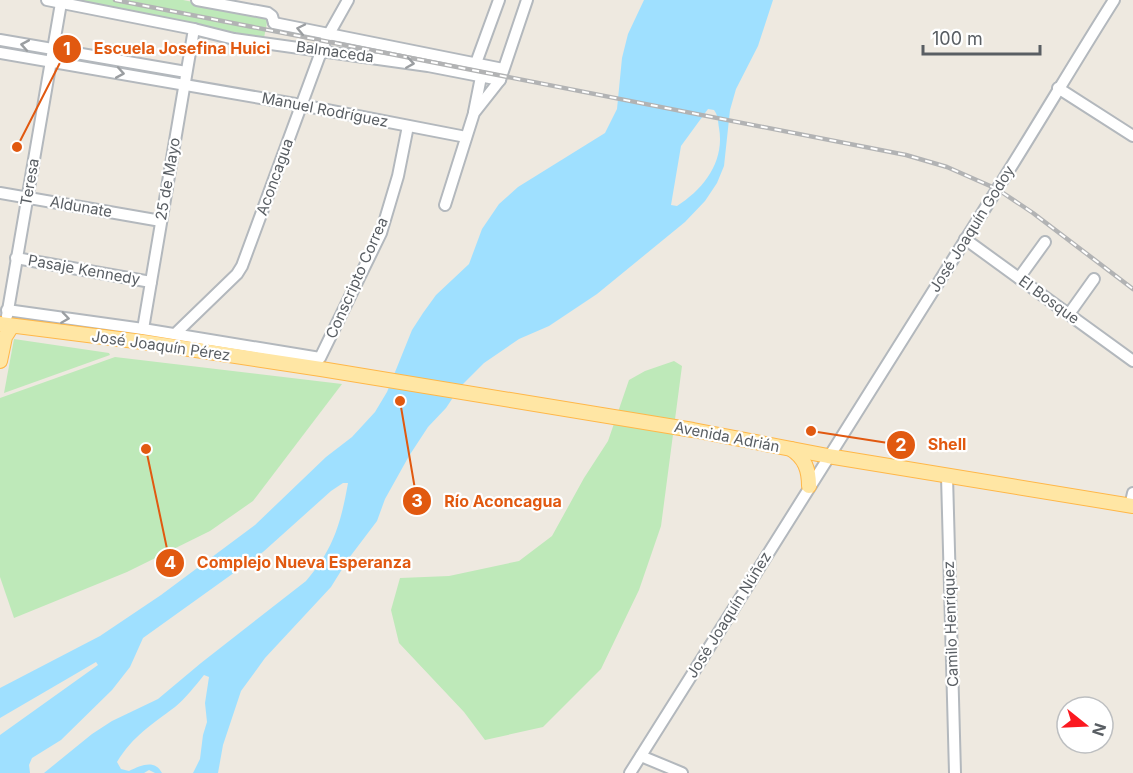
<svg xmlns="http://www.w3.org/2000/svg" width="1133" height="773" font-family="Inter,sans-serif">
<rect width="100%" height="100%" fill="#eee9e0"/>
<!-- green -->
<g fill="#bee9b9">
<polygon points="68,0 183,0 268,17 264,38"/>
<polygon points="14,339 109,353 110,355 4,393"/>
<polygon points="115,357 342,384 253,501 210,531 127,572 14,618 0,577 0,398"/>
<polygon points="674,361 682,366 661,526 639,590 601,669 543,727 485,740 464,712 399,643 391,610 400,578 449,576 519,561 552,536 584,478 608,441 629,380 645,371"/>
</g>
<!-- water -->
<path fill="#9fe0ff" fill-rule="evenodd" d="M644,0H773L758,46L736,89L730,110L724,166L717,183L705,201L685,222L597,294L549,326L519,339L484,363L460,387L446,408L428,427L409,456L385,499L377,521L349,558L331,587L265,658L241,691L223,745L218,773H193L200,759L203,735L207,722L205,703L209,677L204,675C195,686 186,698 175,707C151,725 133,736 117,762L121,769L129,771C141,765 155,759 162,773H155L149,770L144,773H44L92,734L112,721L158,699L201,663L306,581C333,550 341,523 348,483H343L331,491L263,552L143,638L130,667L112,690L61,740L32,758L29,765L30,773H0V735L98,665L96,662L0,718V688L100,636L161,595L255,525L326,457L352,437L375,412L387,392L412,330L423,313L436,295L469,264L482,229L499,204L518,187L605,133L617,109L622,58L628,34ZM708,109L714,110C718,115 718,121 719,128C725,161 704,189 677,206L671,205L681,146Z"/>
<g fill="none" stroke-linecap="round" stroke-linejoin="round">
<!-- minor casing -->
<g stroke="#b3b8bd" stroke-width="14">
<g id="minor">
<polyline points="47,0 194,29 234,39 428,66 500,80"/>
<polyline points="197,0 268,13 272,16 274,23"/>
<polyline points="274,23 503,69"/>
<polyline points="0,40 186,72"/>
<polyline points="0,53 301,105 466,137"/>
<polyline points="476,63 499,0"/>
<polyline points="1058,88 1133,136"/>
<polyline points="474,112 481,77"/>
<polyline points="0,193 161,221"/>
<polyline points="445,205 474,113 500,80 527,0"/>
<polyline points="965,239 1133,361"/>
<polyline points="16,258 151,282"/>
<polyline points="1019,278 1045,242"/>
<polyline points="7,310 143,329 320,358 381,233 398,176 408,126"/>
<polyline points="1069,314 1094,279"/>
<polyline points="7,316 61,3"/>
<polyline points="143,329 194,29"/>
<polyline points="175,334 237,274 242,266 325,41 348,0"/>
<polyline points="947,476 955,773"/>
<polyline points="1130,506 1133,493"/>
<polyline points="641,756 682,773"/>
<path d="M630,773C752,579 875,385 996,191C1036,128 1074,63 1114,0"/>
</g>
</g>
<!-- major casing -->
<g stroke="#ffb748" stroke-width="16">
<g id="major">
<polyline points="0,324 143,342 321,369 693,430 828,456 1133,506"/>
<polyline points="0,361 5,337 12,326"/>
<path d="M791,449C805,458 809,470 809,486"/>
</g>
</g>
<!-- minor -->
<use href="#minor" stroke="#fff" stroke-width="10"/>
<!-- major -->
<use href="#major" stroke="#ffe6a4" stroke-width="14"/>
<!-- rail casing -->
<g stroke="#b2b3b4" stroke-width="4.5">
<polyline id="rail" points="115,0 906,155 947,167 997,189 1033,213 1133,289"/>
</g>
<!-- rail -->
<use href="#rail" stroke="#fff" stroke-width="2" stroke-dasharray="7" stroke-linecap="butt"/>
</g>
<!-- one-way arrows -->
<defs><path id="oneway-chevron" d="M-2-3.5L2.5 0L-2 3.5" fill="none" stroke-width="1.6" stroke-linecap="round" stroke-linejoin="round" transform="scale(1.5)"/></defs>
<g stroke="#9b9ea1">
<use href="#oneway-chevron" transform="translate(301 29) rotate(-168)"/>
<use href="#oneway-chevron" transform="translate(25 45) rotate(-170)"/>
<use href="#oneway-chevron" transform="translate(410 63) rotate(9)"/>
<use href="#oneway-chevron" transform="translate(120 73) rotate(10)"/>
<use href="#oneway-chevron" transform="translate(65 318) rotate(8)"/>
</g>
<g text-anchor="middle" stroke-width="4.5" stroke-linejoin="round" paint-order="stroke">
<!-- street labels -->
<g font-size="15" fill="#595e63" stroke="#fff">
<text transform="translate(335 52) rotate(8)" y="5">Balmaceda</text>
<text transform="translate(325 110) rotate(11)" y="5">Manuel Rodríguez</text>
<text transform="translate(275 177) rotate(-70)" y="5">Aconcagua</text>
<text transform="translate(168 179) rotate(-80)" y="5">25 de Mayo</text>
<text transform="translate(30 182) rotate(-80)" y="5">Teresa</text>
<text transform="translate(81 207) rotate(10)" y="5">Aldunate</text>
<text transform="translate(972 229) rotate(-58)" y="5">José Joaquín Godoy</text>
<text transform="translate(84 270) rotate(10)" y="5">Pasaje Kennedy</text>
<text transform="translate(357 278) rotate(-66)" y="5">Conscripto Correa</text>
<text transform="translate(1049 300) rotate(36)" y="5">El Bosque</text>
<text transform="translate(161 346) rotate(8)" y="5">José Joaquín Pérez</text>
<text transform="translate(727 437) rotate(11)" y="5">Avenida Adrián</text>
<text transform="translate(729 615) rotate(-58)" y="5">José Joaquín Núñez</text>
<text transform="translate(951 624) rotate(-92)" y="5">Camilo Henríquez</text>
</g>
</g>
<!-- callouts -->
<path fill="none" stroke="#e15910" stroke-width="2" d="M17 147L67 49M811 431L901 445M400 401L417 501M146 449L170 563"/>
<g fill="#e15910" stroke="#fff" stroke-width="2">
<circle cx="17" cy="147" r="6"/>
<circle cx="811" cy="431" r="6"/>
<circle cx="400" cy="401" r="6"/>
<circle cx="146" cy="449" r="6"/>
<circle cx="67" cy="49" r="15"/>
<circle cx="901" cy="445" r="15"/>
<circle cx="417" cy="501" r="15"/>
<circle cx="170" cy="563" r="15"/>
</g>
<g font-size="18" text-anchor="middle" font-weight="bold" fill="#fff">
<text x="67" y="55">1</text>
<text x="901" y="451">2</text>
<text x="417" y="507">3</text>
<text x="170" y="569">4</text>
</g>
<g font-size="16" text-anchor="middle" font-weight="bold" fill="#e15910" stroke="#fff" stroke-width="4.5" stroke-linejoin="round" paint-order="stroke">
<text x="182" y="54">Escuela Josefina Huici</text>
<text x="947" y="450">Shell</text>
<text x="503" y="507">Río Aconcagua</text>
<text x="304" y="568">Complejo Nueva Esperanza</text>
</g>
<!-- north arrow -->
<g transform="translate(1085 725) rotate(108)"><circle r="28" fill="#ffffff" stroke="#bdbfc1" stroke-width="1.5"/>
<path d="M0-4.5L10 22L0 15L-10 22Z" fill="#fb1920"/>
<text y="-9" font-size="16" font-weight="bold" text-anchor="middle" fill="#595e63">N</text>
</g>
<!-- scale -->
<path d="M923 45v9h117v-9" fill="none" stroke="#595e63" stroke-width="3"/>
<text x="932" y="45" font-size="18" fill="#595e63" stroke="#ffffff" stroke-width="4.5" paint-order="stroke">100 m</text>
</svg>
